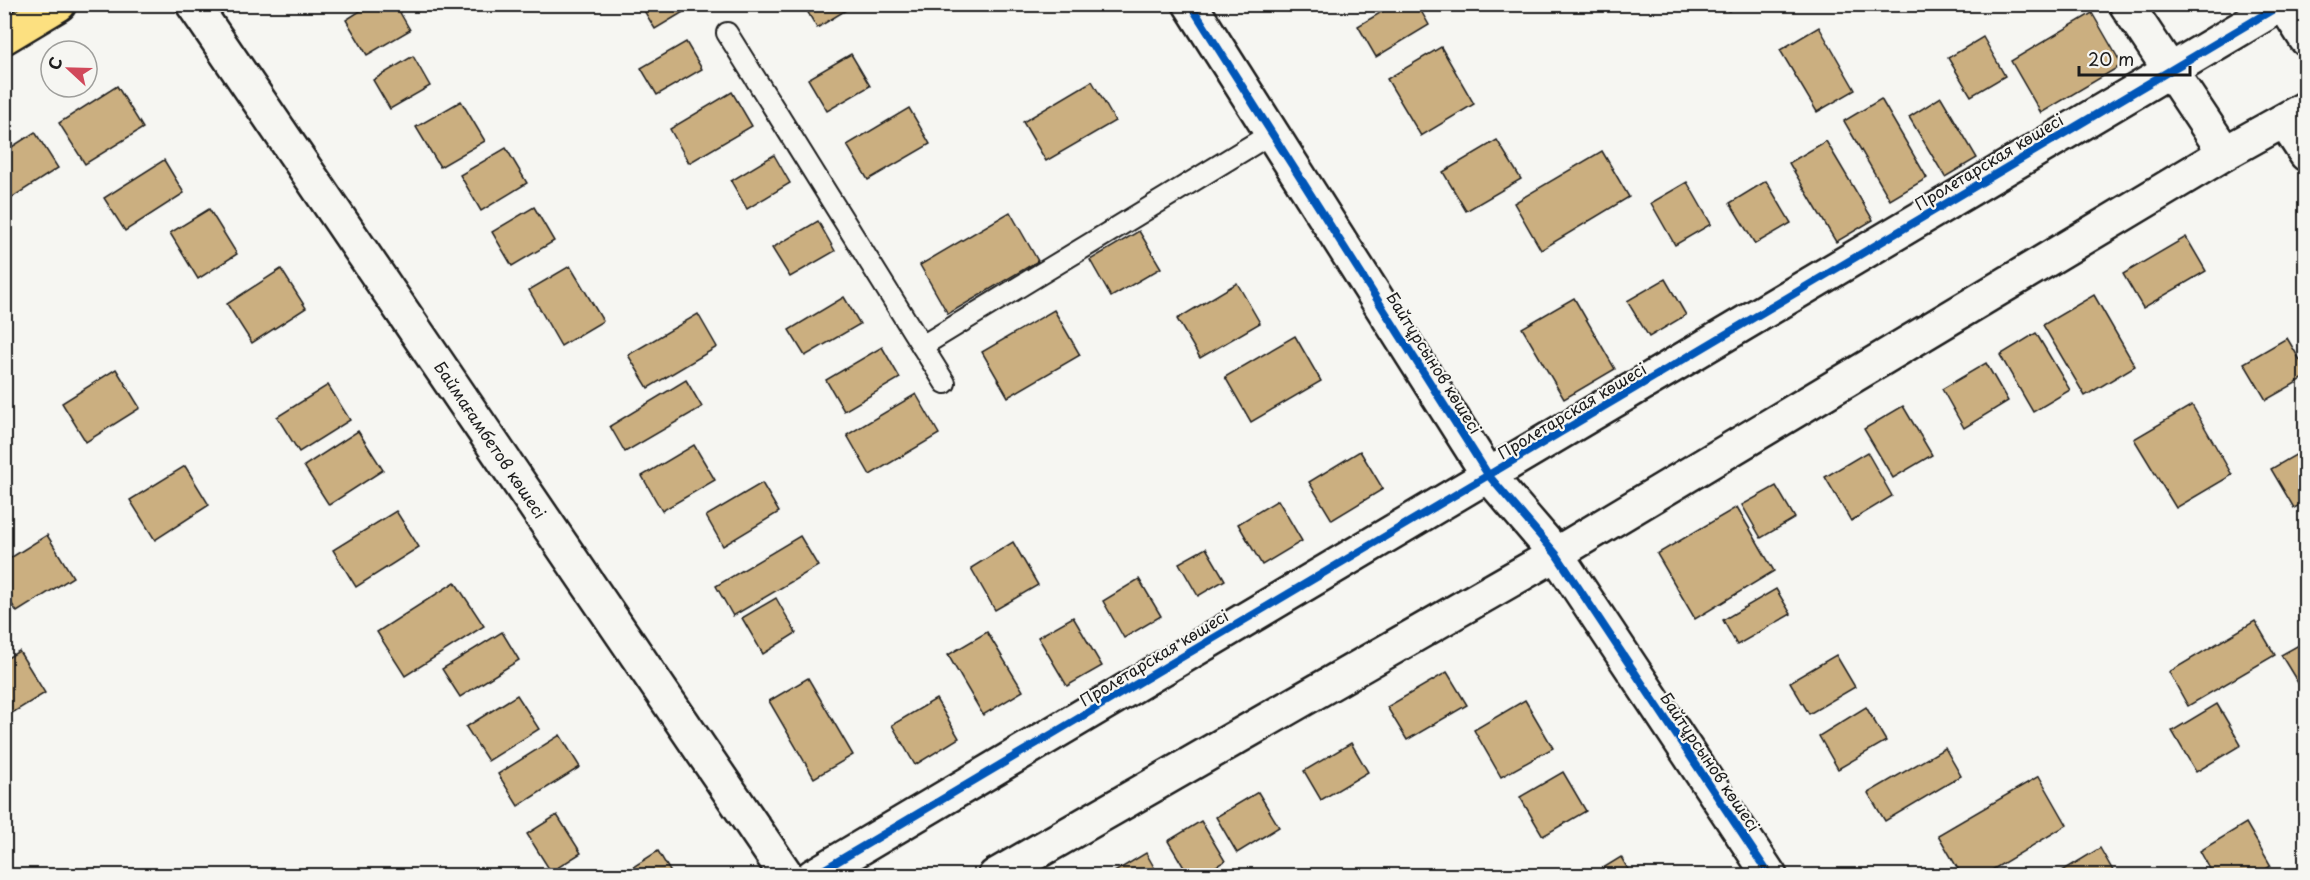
<svg xmlns="http://www.w3.org/2000/svg" width="2310" height="880" font-family="'Playpen Sans',sans-serif">
<rect width="100%" height="100%" fill="#f6f6f2"/>
<filter id="ink" filterUnits="userSpaceOnUse"><feTurbulence type="fractalNoise" baseFrequency=".0167" numOctaves="2"/><feDisplacementMap in="SourceGraphic" scale="12" xChannelSelector="R" yChannelSelector="G"/><feConvolveMatrix kernelMatrix="1 2 1 2 8 2 1 2 1" color-interpolation-filters="sRGB"/></filter>
<g filter="url(#ink)">
<!-- building -->
<g fill="#cbaf80" stroke="#1c1c1c" stroke-width="1.5">
<polygon points="371,4 395,4 410,30 367,55 346,20"/>
<polygon points="640,4 695,4 695,5 655,29"/>
<polygon points="803,4 856,4 817,28"/>
<polygon points="1395,4 1417,4 1429,25 1376,57 1358,26"/>
<polygon points="1725,4 1741,4 1729,11"/>
<polygon points="2092,13 2122,65 2041,113 2011,61"/>
<polygon points="1819,27 1855,90 1817,112 1780,50"/>
<polygon points="1983,37 2005,76 1971,96 1948,58"/>
<polygon points="686,42 702,69 657,95 641,68"/>
<polygon points="1441,47 1474,104 1421,136 1387,79"/>
<polygon points="851,54 870,86 827,111 808,79"/>
<polygon points="413,56 430,86 390,109 373,80"/>
<polygon points="1092,81 1115,121 1046,161 1023,122"/>
<polygon points="117,86 143,128 85,164 59,123"/>
<polygon points="732,92 752,126 689,163 670,129"/>
<polygon points="1941,97 1977,158 1945,177 1909,117"/>
<polygon points="1881,99 1927,178 1890,200 1844,121"/>
<polygon points="461,101 485,141 440,167 416,127"/>
<polygon points="909,108 930,144 868,180 847,145"/>
<polygon points="35,132 58,168 5,202 4,152"/>
<polygon points="1497,140 1521,179 1466,211 1443,172"/>
<polygon points="1826,141 1873,220 1836,242 1789,163"/>
<polygon points="506,148 527,183 481,211 460,175"/>
<polygon points="1602,151 1629,197 1541,250 1514,203"/>
<polygon points="774,155 790,183 747,209 731,181"/>
<polygon points="164,160 184,193 125,231 104,198"/>
<polygon points="1766,181 1791,223 1755,244 1730,203"/>
<polygon points="1687,182 1711,224 1675,245 1651,203"/>
<polygon points="534,207 554,241 512,266 492,232"/>
<polygon points="209,209 237,254 198,279 170,233"/>
<polygon points="1010,212 1038,261 948,314 920,265"/>
<polygon points="818,221 835,251 790,277 772,248"/>
<polygon points="1139,231 1161,268 1111,297 1090,260"/>
<polygon points="2186,237 2206,271 2143,308 2123,274"/>
<polygon points="570,266 603,321 561,346 529,290"/>
<polygon points="281,269 306,308 252,343 227,304"/>
<polygon points="1665,279 1686,315 1649,337 1627,301"/>
<polygon points="1237,283 1260,323 1200,358 1177,319"/>
<polygon points="2094,295 2135,366 2085,396 2043,325"/>
<polygon points="844,297 860,324 805,356 789,330"/>
<polygon points="1574,298 1615,369 1564,399 1522,328"/>
<polygon points="1054,310 1080,355 1008,397 982,352"/>
<polygon points="698,314 717,347 648,388 628,355"/>
<polygon points="2036,333 2070,390 2033,412 2000,355"/>
<polygon points="1295,336 1321,381 1251,422 1225,377"/>
<polygon points="2287,338 2306,370 2306,377 2266,400 2244,363"/>
<polygon points="882,347 900,378 844,411 826,380"/>
<polygon points="1986,363 2008,401 1964,428 1942,389"/>
<polygon points="116,369 140,408 86,442 62,403"/>
<polygon points="686,380 702,407 625,452 610,426"/>
<polygon points="328,385 350,420 299,452 277,417"/>
<polygon points="916,394 939,434 870,475 847,435"/>
<polygon points="2192,405 2232,475 2176,508 2134,439"/>
<polygon points="1903,406 1932,455 1893,478 1864,429"/>
<polygon points="358,431 383,470 329,505 304,466"/>
<polygon points="694,445 715,480 662,511 642,476"/>
<polygon points="2306,449 2306,502 2294,508 2271,469"/>
<polygon points="1360,451 1383,489 1332,520 1309,482"/>
<polygon points="1867,452 1892,496 1851,521 1825,477"/>
<polygon points="185,466 209,505 155,540 130,500"/>
<polygon points="762,483 779,512 723,546 706,516"/>
<polygon points="1776,486 1795,518 1761,538 1742,505"/>
<polygon points="1278,500 1302,541 1262,565 1238,524"/>
<polygon points="1737,507 1774,571 1695,619 1657,554"/>
<polygon points="396,511 419,547 356,587 333,550"/>
<polygon points="47,535 73,577 17,612 4,592 4,562"/>
<polygon points="800,536 818,566 733,616 716,586"/>
<polygon points="1013,542 1038,585 995,610 971,568"/>
<polygon points="1206,548 1225,580 1198,596 1179,563"/>
<polygon points="1139,579 1161,616 1124,638 1103,601"/>
<polygon points="455,582 484,626 405,676 377,632"/>
<polygon points="1776,589 1791,614 1737,645 1723,620"/>
<polygon points="776,598 796,633 763,654 742,618"/>
<polygon points="1073,617 1102,666 1067,686 1038,637"/>
<polygon points="2255,621 2275,655 2188,706 2169,672"/>
<polygon points="502,632 519,660 460,697 442,669"/>
<polygon points="987,632 1023,691 983,715 948,655"/>
<polygon points="2306,641 2306,696 2281,655"/>
<polygon points="19,651 45,693 4,718 4,660"/>
<polygon points="1836,655 1855,687 1809,714 1790,682"/>
<polygon points="1447,672 1467,705 1407,740 1387,707"/>
<polygon points="808,678 853,755 814,778 769,701"/>
<polygon points="517,695 539,729 488,761 466,727"/>
<polygon points="936,699 959,738 915,765 892,725"/>
<polygon points="1525,700 1553,748 1501,777 1474,730"/>
<polygon points="2217,704 2241,745 2196,772 2172,731"/>
<polygon points="1866,707 1886,741 1838,769 1819,736"/>
<polygon points="560,735 580,767 518,806 498,774"/>
<polygon points="1351,743 1368,772 1321,800 1304,771"/>
<polygon points="1945,748 1961,776 1885,821 1868,793"/>
<polygon points="1563,772 1586,811 1543,836 1520,797"/>
<polygon points="2039,776 2067,825 1982,876 1962,876 1938,835"/>
<polygon points="1258,792 1279,827 1237,853 1216,817"/>
<polygon points="557,815 581,853 551,872 527,834"/>
<polygon points="1201,821 1225,861 1200,876 1189,876 1168,841"/>
<polygon points="2246,823 2271,866 2254,876 2214,876 2200,851"/>
<polygon points="2100,848 2116,876 2054,876"/>
<polygon points="658,851 673,876 619,876"/>
<polygon points="1146,853 1159,876 1111,876 1111,874"/>
<polygon points="1621,857 1632,876 1590,876"/>
<polygon points="1402,869 1406,876 1392,876"/>
</g>
<g fill="none" stroke-linecap="round" stroke-linejoin="round">
<!-- service casing -->
<g stroke="#1c1c1c" stroke-width="24">
<g id="service">
<polyline points="727,33 945,383"/>
<polyline points="922,346 1272,133"/>
</g>
</g>
<!-- minor casing -->
<g stroke="#1c1c1c" stroke-width="38">
<g id="minor">
<polyline points="1190,4 1489,476 1556,554 1770,876"/>
<polyline points="2126,4 2225,153"/>
<polyline points="2284,4 2306,39"/>
<polyline points="2285,122 2306,154"/>
<polyline points="813,876 2282,4"/>
<polyline points="995,876 1556,554 2225,153 2306,108"/>
</g>
</g>
<!-- secondary casing -->
<g stroke="#1c1c1c" stroke-width="38">
<polyline id="secondary" points="193,4 787,876"/>
</g>
<!-- primary casing -->
<g stroke="#1c1c1c" stroke-width="38">
<polyline id="primary" points="4,37 59,4"/>
</g>
<!-- service -->
<use href="#service" stroke="#f6f6f2" stroke-width="20"/>
<!-- minor -->
<use href="#minor" stroke="#f6f6f2" stroke-width="33"/>
<!-- secondary -->
<use href="#secondary" stroke="#f6f6f2" stroke-width="33"/>
<!-- primary -->
<use href="#primary" stroke="#fce080" stroke-width="33"/>
<!-- cycleway casing -->
<g stroke="#f6f6f2" stroke-width="11">
<g id="cycleway">
<polyline points="1190,4 1489,476 1556,554 1770,876"/>
<polyline points="813,876 2282,4"/>
</g>
</g>
<!-- cycleway -->
<use href="#cycleway" stroke="#0057b8" stroke-width="8"/>
</g>
</g>
<g text-anchor="middle" stroke-width="4.5" stroke-linejoin="round" paint-order="stroke">
<!-- street labels -->
<g font-size="16" fill="#1c1c1c" stroke="#f6f6f2">
<text transform="translate(1989 162) rotate(-31)" y="6">Пролетарская көшесі</text>
<text transform="translate(1434 363) rotate(58)" y="6">Байтұрсынов көшесі</text>
<text transform="translate(1572 411) rotate(-31)" y="6">Пролетарская көшесі</text>
<text transform="translate(490 440) rotate(56)" y="6">Баймағамбетов көшесі</text>
<text transform="translate(1154 658) rotate(-31)" y="6">Пролетарская көшесі</text>
<text transform="translate(1710 762) rotate(56)" y="6">Байтұрсынов көшесі</text>
</g>
</g>
<!-- margin -->
<rect width="2310" height="880" fill="none" stroke="#f6f6f2" stroke-width="24"/>
<rect x="12" y="12" width="2286" height="856" fill="none" stroke="#1c1c1c" stroke-width="2" filter="url(#ink)"/>
<!-- north arrow -->
<g transform="translate(69 69) rotate(292)"><circle r="28" fill="#f6f6f2" stroke="#9f9f9c" stroke-width="1.5"/>
<path d="M0-4.5L10 22L0 15L-10 22Z" fill="#d1495b"/>
<text y="-9" font-size="16" font-weight="bold" text-anchor="middle" fill="#1c1c1c">С</text>
</g>
<!-- scale -->
<path d="M2079 66v9h111v-9" fill="none" stroke="#1c1c1c" stroke-width="3"/>
<text x="2088" y="66" font-size="18" fill="#1c1c1c" stroke="#f6f6f2" stroke-width="4.5" paint-order="stroke">20 m</text>
</svg>
